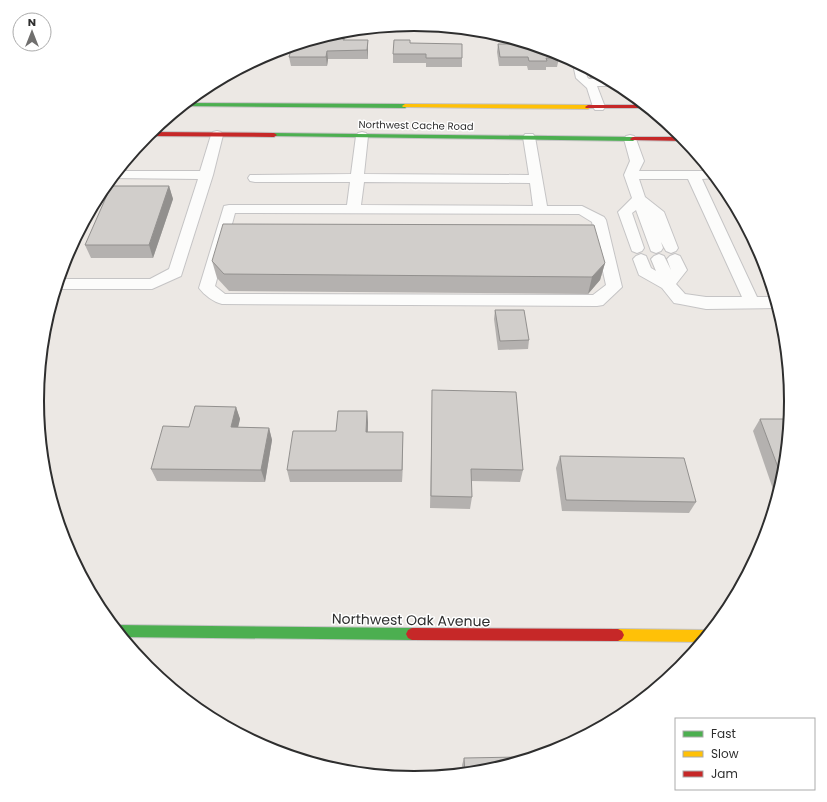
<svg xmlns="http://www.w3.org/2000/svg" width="827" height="802" font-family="Poppins,sans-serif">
<rect width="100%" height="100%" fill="#ece8e4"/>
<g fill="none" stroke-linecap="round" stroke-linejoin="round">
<!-- lane casing -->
<g stroke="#c5c4c5" stroke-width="2">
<g id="lane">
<polygon points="575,62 585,67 587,77 589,79 608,79 618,85 614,86 597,86 605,107 603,110 595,110 593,107 587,88 576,78 573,64"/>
<polygon points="217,131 221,132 223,135 213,175 181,276 152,289 55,289 59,279 150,279 169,269 198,179 111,178 117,171 200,171 211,135 213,132"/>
<path d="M362,132L366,133L368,136L364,174L529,175L523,137L525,134H533L535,137L547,206H582L604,217L606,220L622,287L603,305L597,306L222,304C214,302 204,295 199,288L224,206L229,205H347L350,182H255L250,181L248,178L250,175L351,174L356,136L358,133ZM364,182L530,183L533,206L361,205ZM235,213L579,214L592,222L606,285L593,295L225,294L215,286Z"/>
<polygon points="630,135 634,136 636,139 644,161 639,171 710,171 716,178 702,179 757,297 774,297 777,308 706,309 680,304 674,303 662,288 639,275 633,259 636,256 641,254 646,256 651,268 656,271 651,259 654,256 659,254 664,256 671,270 667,259 670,256 675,254 680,256 687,270 676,284 685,294 706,297 742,297 688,179 639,179 645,197 664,212 678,248 676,251 671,253 666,251 661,242 663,248 661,251 656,253 651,251 636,210 632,213 644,248 642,251 637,253 632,251 618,212 632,198 624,175 630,161 624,139 626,136"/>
</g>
</g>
<!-- fast casing -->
<g stroke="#c5c4c5" stroke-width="2">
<g id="fast">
<polygon points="185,103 405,104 408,106 405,108 181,106"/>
<polygon points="274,133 633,137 636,139 633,141 272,136 272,134"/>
<polygon points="117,625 412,628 416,630 418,634 416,638 412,640 122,637 114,627"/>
</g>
</g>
<!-- slow casing -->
<g stroke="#c5c4c5" stroke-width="2">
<g id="slow">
<polygon points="405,104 588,105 591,107 588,109 403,107 402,106"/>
<polygon points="618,629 706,630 709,632 701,642 618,641 614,639 612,635 614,631"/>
</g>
</g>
<!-- jam casing -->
<g stroke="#c5c4c5" stroke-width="2">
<g id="jam">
<polygon points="588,105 644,105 648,108 586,108 585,107"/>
<polygon points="150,132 274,133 277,135 274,137 146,136"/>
<polygon points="633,137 682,137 685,141 631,140 630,139"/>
<polygon points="412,628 618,629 622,631 624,635 622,639 618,641 412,640 408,638 406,634 408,630"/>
</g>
</g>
<!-- lane -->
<use href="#lane" fill="#fcfcfb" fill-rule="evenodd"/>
<!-- fast -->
<use href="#fast" fill="#4caf50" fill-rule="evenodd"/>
<!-- slow -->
<use href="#slow" fill="#ffc107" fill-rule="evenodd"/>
<!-- jam -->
<use href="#jam" fill="#c62828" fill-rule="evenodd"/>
</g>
<!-- wall -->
<g fill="#b4b1af">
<polygon points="344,32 345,40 368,40 368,59 328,59 327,66 291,66 289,57 326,40"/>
<polygon points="410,43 462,58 462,67 426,67 426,63 393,63 393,54"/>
<polygon points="498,44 559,58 557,67 546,67 546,70 528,70 527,66 499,66 497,52"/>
<polygon points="252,62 251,65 246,65"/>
<polygon points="587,69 605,78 590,78"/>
<polygon points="169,186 173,199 153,258 91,258 85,245"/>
<polygon points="212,261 605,263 600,280 588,294 229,291 217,278"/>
<polygon points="495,310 529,340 528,349 498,350 494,319"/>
<polygon points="432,403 523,470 520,482 471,481 472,497 470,509 430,508"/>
<polygon points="236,407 240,419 238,427 269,428 272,440 265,482 157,481 151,469 189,427"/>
<polygon points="367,411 368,423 368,432 403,432 402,482 290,482 287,470"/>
<polygon points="760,419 783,475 776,498 753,431"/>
<polygon points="560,456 696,502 689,513 562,511 556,468"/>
<polygon points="464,758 487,771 463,773 462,765"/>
</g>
<!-- shaded-wall -->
<g fill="#92908e">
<polygon points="368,40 368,59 367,50"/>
<polygon points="327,51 328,59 327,66 326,57"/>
<polygon points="169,186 173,199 153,258 149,245"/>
<polygon points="605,263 600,280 588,294 592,277"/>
<polygon points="236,407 240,419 235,440 231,427"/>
<polygon points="367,411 368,423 367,444 366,432"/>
<polygon points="269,428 272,440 265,482 261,470"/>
<polygon points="403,432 403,444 402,482 402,470"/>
</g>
<!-- building -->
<g fill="#d1cecb" stroke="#92908e">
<polygon points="336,32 344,32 343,40 368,40 367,50 327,51 326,57 289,57 292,46 312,40 326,40 326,35"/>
<polygon points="394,40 410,40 410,43 462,44 462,58 426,58 426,54 393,54"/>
<polygon points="498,44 528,44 557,53 559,58 546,58 547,61 529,61 528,57 500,57"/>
<polygon points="111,186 169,186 149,245 85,245"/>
<polygon points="223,224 594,225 605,263 592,277 224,274 212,261"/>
<polygon points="495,310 524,310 529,340 500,341"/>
<polygon points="432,390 516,392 523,470 471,469 472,497 431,496"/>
<polygon points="195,406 236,407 231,427 269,428 261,470 151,469 163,426 189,427"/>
<polygon points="338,411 367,411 366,432 403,432 402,470 287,470 293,431 336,431"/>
<polygon points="760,419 789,419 783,475 782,478"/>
<polygon points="560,456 684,458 696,502 566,500"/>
<polygon points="520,757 520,761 487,771 465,773 464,758"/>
</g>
<g text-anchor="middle" stroke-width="3" stroke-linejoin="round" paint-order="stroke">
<!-- far-street labels -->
<g font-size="10" fill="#2e2e2e" stroke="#fff">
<text transform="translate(416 125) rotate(1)" y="4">Northwest Cache Road</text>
</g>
<!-- near-street labels -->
<g font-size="14" fill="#2e2e2e" stroke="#fff">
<text transform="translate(411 620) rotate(1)" y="5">Northwest Oak Avenue</text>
</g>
</g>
<!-- crop -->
<path d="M0 0H827V802H0ZM44 401a370 370 0 1 1 740 0a370 370 0 1 1-740 0Z" fill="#fff" fill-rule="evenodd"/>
<path fill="none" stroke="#2e2e2e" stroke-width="2" d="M44 401a370 370 0 1 1 740 0a370 370 0 1 1-740 0Z"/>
<!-- legend -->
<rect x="675" y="718" width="140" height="72" fill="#ffffff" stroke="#ababab"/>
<rect x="683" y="731" width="20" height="6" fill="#4caf50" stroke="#ababab"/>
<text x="711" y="738" font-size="12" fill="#2e2e2e">Fast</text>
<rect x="683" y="751" width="20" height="6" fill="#ffc107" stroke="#ababab"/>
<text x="711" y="758" font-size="12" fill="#2e2e2e">Slow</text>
<rect x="683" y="771" width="20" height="6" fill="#c62828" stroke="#ababab"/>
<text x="711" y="778" font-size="12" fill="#2e2e2e">Jam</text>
<!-- north arrow -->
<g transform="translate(32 32)"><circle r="19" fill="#ffffff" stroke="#ababab"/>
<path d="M0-3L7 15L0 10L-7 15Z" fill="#706f6e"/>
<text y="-6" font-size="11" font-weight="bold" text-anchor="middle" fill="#2e2e2e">N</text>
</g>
</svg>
